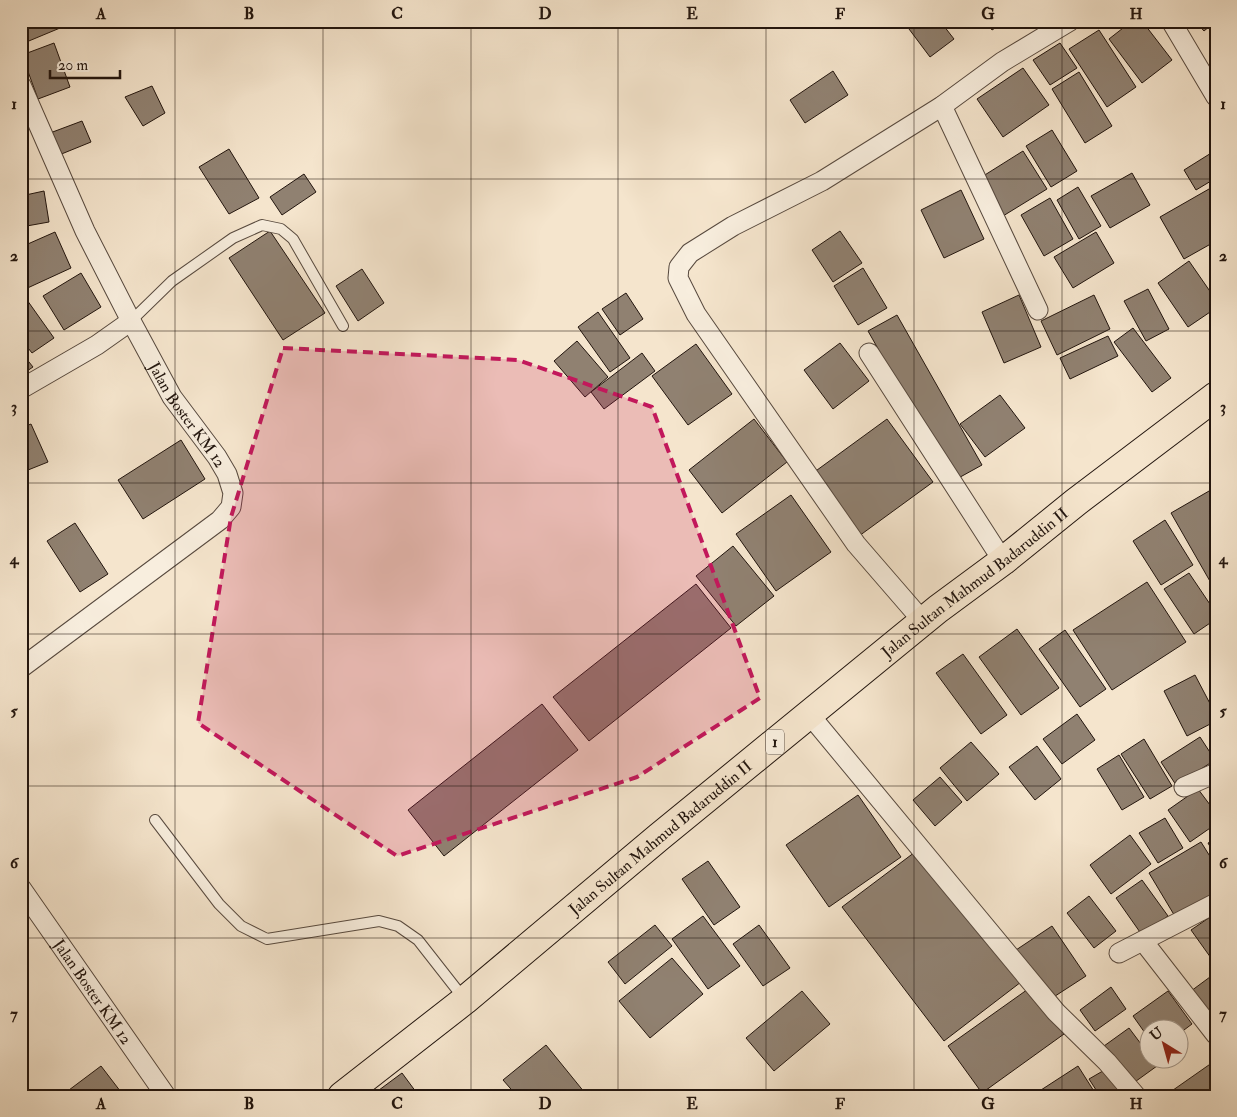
<svg xmlns="http://www.w3.org/2000/svg" width="1237" height="1117" font-family="'IM FELL Double Pica',serif">
<rect width="100%" height="100%" fill="#f5e5cd"/>
<filter id="stains"><feTurbulence type="fractalNoise" baseFrequency=".004" numOctaves="4"/><feColorMatrix values="0 0 0 0 .2 0 0 0 0 .09 0 0 0 0 .02 0 0 0 .5 -.17"/></filter>
<radialGradient id="worn" r=".72"><stop offset=".6" stop-color="#630" stop-opacity="0"/><stop offset="1" stop-color="#630" stop-opacity=".3"/></radialGradient>
<!-- building -->
<g fill="#908171" stroke="#22150e">
<polygon points="21,21 58,21 60,28 24,43 21,35"/>
<polygon points="903,21 940,21 954,39 930,57"/>
<polygon points="986,21 1006,21 992,30"/>
<polygon points="1132,21 1142,21 1172,60 1142,83 1109,39"/>
<polygon points="1195,21 1216,21 1204,31"/>
<polygon points="1099,30 1136,87 1107,107 1069,49"/>
<polygon points="54,43 70,87 38,99 22,55"/>
<polygon points="1060,43 1077,68 1050,85 1033,60"/>
<polygon points="1023,68 1049,105 1003,137 977,99"/>
<polygon points="833,71 848,95 805,123 790,100"/>
<polygon points="1079,72 1112,126 1085,143 1052,89"/>
<polygon points="152,86 165,113 143,126 125,97"/>
<polygon points="82,121 91,142 59,155 50,133"/>
<polygon points="1052,130 1077,171 1051,187 1026,146"/>
<polygon points="229,149 259,198 229,214 199,167"/>
<polygon points="1216,150 1216,178 1196,190 1184,170"/>
<polygon points="1023,151 1047,189 1003,216 980,178"/>
<polygon points="1132,173 1150,205 1110,228 1091,196"/>
<polygon points="304,174 316,192 282,215 270,197"/>
<polygon points="1216,185 1216,241 1184,259 1160,217"/>
<polygon points="1078,187 1101,226 1079,239 1057,200"/>
<polygon points="961,190 984,239 944,258 921,210"/>
<polygon points="44,191 49,222 21,227 21,196"/>
<polygon points="1050,198 1073,239 1044,256 1021,215"/>
<polygon points="270,231 325,313 283,340 229,258"/>
<polygon points="840,231 862,263 833,282 812,250"/>
<polygon points="55,232 71,268 21,291 21,247"/>
<polygon points="1096,232 1114,263 1073,288 1054,257"/>
<polygon points="1189,261 1216,300 1216,308 1188,327 1158,283"/>
<polygon points="863,268 887,308 858,325 834,286"/>
<polygon points="362,269 384,303 358,321 336,286"/>
<polygon points="81,273 101,307 64,330 43,296"/>
<polygon points="1148,289 1169,329 1146,341 1124,301"/>
<polygon points="626,293 643,319 620,335 602,309"/>
<polygon points="1019,295 1041,347 1004,363 982,312"/>
<polygon points="1094,295 1110,329 1057,355 1041,321"/>
<polygon points="27,300 54,338 32,353 21,339 21,303"/>
<polygon points="598,312 630,358 610,372 578,327"/>
<polygon points="897,315 982,465 953,481 868,331"/>
<polygon points="1133,328 1171,378 1152,392 1114,342"/>
<polygon points="1108,336 1118,356 1070,379 1060,358"/>
<polygon points="577,341 608,377 585,397 554,361"/>
<polygon points="840,343 869,381 833,409 804,370"/>
<polygon points="696,344 732,394 688,425 652,376"/>
<polygon points="21,352 33,367 21,375"/>
<polygon points="642,353 655,371 604,409 591,392"/>
<polygon points="1000,395 1025,428 985,457 960,424"/>
<polygon points="754,419 787,462 722,513 689,470"/>
<polygon points="887,419 933,482 859,536 813,473"/>
<polygon points="31,424 48,462 28,470 21,457 21,428"/>
<polygon points="181,440 205,479 143,519 118,480"/>
<polygon points="1216,487 1216,580 1211,583 1171,513"/>
<polygon points="791,495 831,552 776,591 736,534"/>
<polygon points="1165,520 1193,565 1161,585 1133,541"/>
<polygon points="75,523 108,574 80,592 47,541"/>
<polygon points="733,546 774,596 736,626 696,576"/>
<polygon points="1189,573 1216,613 1216,619 1194,634 1164,589"/>
<polygon points="1147,582 1186,642 1112,690 1073,630"/>
<polygon points="696,584 731,628 589,741 553,697"/>
<polygon points="1017,629 1059,688 1021,715 979,657"/>
<polygon points="1065,630 1106,689 1080,707 1039,649"/>
<polygon points="963,654 1007,715 981,734 936,673"/>
<polygon points="1195,675 1216,715 1216,721 1187,736 1164,691"/>
<polygon points="542,704 578,750 444,856 408,810"/>
<polygon points="1077,714 1095,740 1062,764 1043,739"/>
<polygon points="1200,737 1215,760 1176,785 1161,762"/>
<polygon points="1144,739 1172,786 1150,799 1121,754"/>
<polygon points="971,742 999,774 967,801 940,768"/>
<polygon points="1037,746 1061,779 1035,800 1009,767"/>
<polygon points="1119,755 1144,797 1122,810 1097,769"/>
<polygon points="940,777 962,802 935,826 913,800"/>
<polygon points="1198,789 1216,813 1216,824 1190,842 1168,810"/>
<polygon points="858,795 901,857 829,907 786,845"/>
<polygon points="1165,818 1183,848 1158,863 1139,833"/>
<polygon points="1130,835 1151,864 1111,894 1090,865"/>
<polygon points="1216,839 1216,857 1208,843"/>
<polygon points="1201,842 1216,866 1216,894 1176,918 1149,873"/>
<polygon points="919,849 1021,982 944,1041 842,907"/>
<polygon points="708,861 740,907 714,925 682,879"/>
<polygon points="1142,880 1168,916 1142,935 1116,898"/>
<polygon points="1089,896 1116,931 1094,948 1067,913"/>
<polygon points="1216,913 1216,965 1191,930"/>
<polygon points="703,916 740,966 708,989 672,939"/>
<polygon points="655,925 672,946 625,984 608,962"/>
<polygon points="759,925 790,968 763,986 733,944"/>
<polygon points="1052,926 1086,976 1049,1000 1016,950"/>
<polygon points="672,958 703,994 650,1038 619,1001"/>
<polygon points="1214,974 1216,977 1216,1025 1187,994"/>
<polygon points="1031,987 1064,1034 982,1093 948,1046"/>
<polygon points="1111,987 1126,1009 1095,1031 1080,1010"/>
<polygon points="802,991 830,1024 774,1071 746,1038"/>
<polygon points="1168,991 1192,1024 1180,1033 1180,1030 1150,1030 1150,1040 1133,1016"/>
<polygon points="1129,1028 1150,1056 1150,1060 1152,1060 1157,1066 1132,1084 1104,1046"/>
<polygon points="546,1045 585,1093 581,1096 517,1096 503,1080"/>
<polygon points="1216,1060 1216,1096 1166,1096 1166,1095"/>
<polygon points="101,1066 124,1096 61,1096"/>
<polygon points="1078,1066 1097,1096 1045,1096 1041,1090"/>
<polygon points="1108,1068 1126,1096 1100,1096 1089,1079"/>
<polygon points="402,1073 419,1096 371,1096"/>
</g>
<g fill="none" stroke-linecap="round" stroke-linejoin="round">
<!-- service casing -->
<g stroke="#57493e" stroke-width="12">
<g id="service">
<polyline points="131,321 172,281 233,238 262,225 281,229 293,239 343,326"/>
<polyline points="155,820 219,904 241,926 267,939 379,921 398,926 418,940 465,1000"/>
</g>
</g>
<!-- minor casing -->
<g stroke="#57493e" stroke-width="21">
<g id="minor">
<polyline points="1171,21 1216,97"/>
<path id="s1" d="M21,85L85,231L131,321L172,397L217,457L227,474L233,493L231,507L220,520L21,668"/>
<polyline points="942,106 1038,310"/>
<polyline points="869,353 1003,561"/>
<polyline points="21,389 97,345 131,321"/>
<polyline points="922,623 914,611 856,544 696,314 678,278 679,267 690,253 733,226 822,181 942,106 1002,62 1070,21"/>
<polyline points="809,714 1056,1012 1107,1062 1136,1096"/>
<polyline points="1184,787 1216,773"/>
<path id="s2" d="M21,888L166,1096"/>
<polyline points="1143,941 1216,1035"/>
<polyline points="1119,953 1216,903"/>
</g>
</g>
<!-- trunk casing -->
<g stroke="#22150e" stroke-width="30">
<g id="trunk">
<path id="s3" d="M342,1096L465,1000L659,837L938,609L1003,561L1076,502L1216,396"/>
</g>
</g>
<!-- service -->
<use href="#service" stroke="#f8eede" stroke-width="10"/>
<!-- minor -->
<use href="#minor" stroke="#f8eede" stroke-width="19"/>
<!-- trunk -->
<use href="#trunk" stroke="#f5e5cd" stroke-width="28"/>
</g>
<!-- marked area -->
<path fill="#c2185b" fill-opacity="0.2" stroke="#c2185b" stroke-width="4" stroke-dasharray="10 6" stroke-linejoin="round" d="M283,348L518,360L652,407L760,698L637,777L397,856L198,723L231,517Z"/>
<!-- grid -->
<path fill="none" stroke="#22150e" stroke-width="1" stroke-opacity="0.55" d="M175,21V1096M323,21V1096M471,21V1096M618,21V1096M766,21V1096M914,21V1096M1062,21V1096M21,179H1216M21,331H1216M21,483H1216M21,634H1216M21,786H1216M21,938H1216"/>
<g text-anchor="middle" stroke-width="4" stroke-linejoin="round" paint-order="stroke">
<!-- shield labels -->
<rect fill="#f8eede" stroke="#62564c" stroke-width="1" x="766" y="729.5" width="18" height="25" rx="4"/>
<g font-size="15" font-weight="bold" fill="#22150e">
<text x="775" y="747">1</text>
</g>
<!-- street labels -->
<g font-size="16" fill="#22150e" stroke="#f8eede">
<text dy="6" stroke="none"><textPath href="#s1" startOffset="370">Jalan Boster KM 12</textPath></text>
<text dy="6" stroke="none"><textPath href="#s3" startOffset="815">Jalan Sultan Mahmud Badaruddin II</textPath></text>
<text dy="6" stroke="none"><textPath href="#s3" startOffset="410">Jalan Sultan Mahmud Badaruddin II</textPath></text>
<text dy="6" stroke="none"><textPath href="#s2" startOffset="126">Jalan Boster KM 12</textPath></text>
</g>
</g>
<!-- margin -->
<rect width="1237" height="1117" fill="none" stroke="#f5e5cd" stroke-width="55"/>
<!-- north arrow -->
<g transform="translate(1164 1044) rotate(323)"><circle r="24" fill="#f8eede" stroke="#a2978b"/>
<path d="M0-4L9 19L0 12L-9 19Z" fill="#8f2418"/>
<text y="-8" font-size="14" font-weight="bold" text-anchor="middle" fill="#22150e">U</text>
</g>
<!-- scale -->
<path d="M50 70v8h70v-8" fill="none" stroke="#22150e" stroke-width="2.5"/>
<text x="58" y="70" font-size="15" fill="#22150e" stroke="#f8eede" stroke-width="4" paint-order="stroke">20 m</text>
<rect x="28" y="28" width="1182" height="1062" fill="none" stroke="#22150e" stroke-width="2"/>
<g font-size="16" text-anchor="middle" font-weight="bold" fill="#22150e">
<text x="101" y="19">A</text>
<text x="249" y="19">B</text>
<text x="397" y="19">C</text>
<text x="545" y="19">D</text>
<text x="692" y="19">E</text>
<text x="840" y="19">F</text>
<text x="988" y="19">G</text>
<text x="1136" y="19">H</text>
<text x="14" y="109">1</text>
<text x="1223" y="109">1</text>
<text x="14" y="261">2</text>
<text x="1223" y="261">2</text>
<text x="14" y="412">3</text>
<text x="1223" y="412">3</text>
<text x="14" y="564">4</text>
<text x="1223" y="564">4</text>
<text x="14" y="716">5</text>
<text x="1223" y="716">5</text>
<text x="14" y="868">6</text>
<text x="1223" y="868">6</text>
<text x="14" y="1019">7</text>
<text x="1223" y="1019">7</text>
<text x="101" y="1109">A</text>
<text x="249" y="1109">B</text>
<text x="397" y="1109">C</text>
<text x="545" y="1109">D</text>
<text x="692" y="1109">E</text>
<text x="840" y="1109">F</text>
<text x="988" y="1109">G</text>
<text x="1136" y="1109">H</text>
</g>
<rect width="100%" height="100%" filter="url(#stains)"/>
<rect width="100%" height="100%" fill="url(#worn)"/>
</svg>
